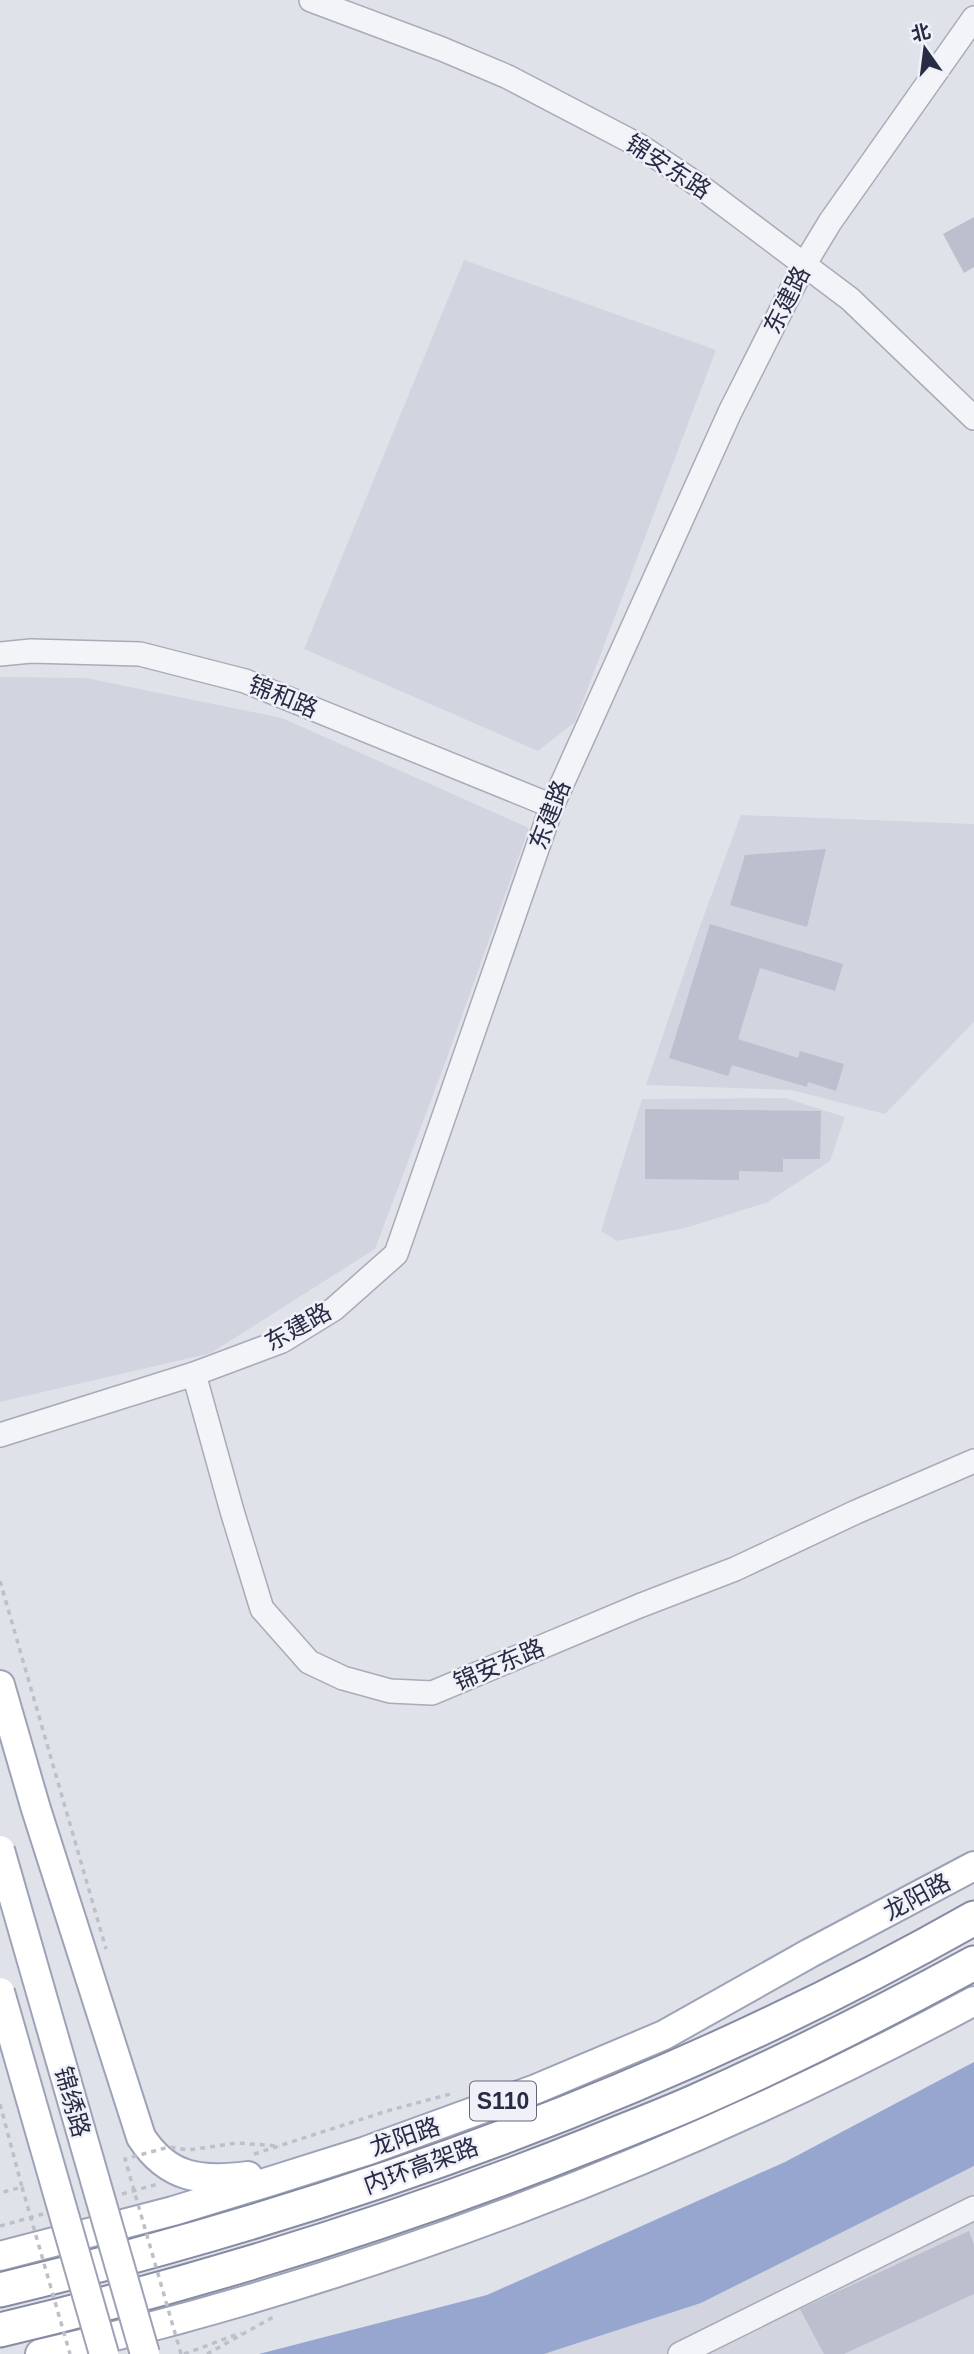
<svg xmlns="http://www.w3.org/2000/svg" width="974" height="2354" font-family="Helvetica,'Noto Sans SC',sans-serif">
<rect width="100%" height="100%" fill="#e0e2ea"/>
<!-- built -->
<g fill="#d2d4e0">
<polygon points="464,260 716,350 575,722 538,751 304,649"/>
<polygon points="0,677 86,678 282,718 529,828 444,1066 375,1249 211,1353 0,1402"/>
<polygon points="741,815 974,824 974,1022 885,1114 791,1090 646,1085 700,926"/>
<polygon points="785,1098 845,1117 830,1161 766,1203 685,1228 617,1241 601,1231 642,1099"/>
<polygon points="974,2166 974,2354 544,2354 701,2303"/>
</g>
<!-- water -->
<polygon fill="#97a6ce" points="974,2062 974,2166 701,2303 544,2354 259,2354 487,2295 785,2162"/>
<!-- building -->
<g fill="#bcbfce">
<polygon points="974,217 974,267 964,273 943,234"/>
<polygon points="826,849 807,927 730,905 745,855"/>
<polygon points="710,924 843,964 835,991 760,968 738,1039 798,1058 800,1051 844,1064 836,1091 808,1082 807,1087 732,1065 728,1076 669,1058"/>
<polygon points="645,1109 821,1111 820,1159 783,1159 783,1172 739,1171 739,1180 645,1179"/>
<polygon points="969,2231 974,2245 974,2294 844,2354 824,2354 800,2309"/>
</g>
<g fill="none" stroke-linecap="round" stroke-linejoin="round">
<!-- minor casing -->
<g stroke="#a8abb8" stroke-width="26">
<g id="minor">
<polyline points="311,0 442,49 508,77 640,146 701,187 850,299 974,418"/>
<polyline points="0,654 31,651 140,654 245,681 552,806"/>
<polyline points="194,1374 232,1511 262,1609 309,1662 343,1678 390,1691 432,1693 639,1606 735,1569 856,1512 974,1461"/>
<polyline points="0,1435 194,1374 282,1341 334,1309 396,1254 552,806 730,412 804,265 830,222 974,18"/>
<polyline points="680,2354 974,2208"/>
</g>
</g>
<!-- major casing -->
<g stroke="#9ea2b7" stroke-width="32">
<g id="major">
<path d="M0,1685L36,1809L141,2137C168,2179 202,2182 248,2176"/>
<polyline points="0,2256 173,2211 268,2182 366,2151 536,2089 664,2035 810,1953 974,1866"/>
<path d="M40,2354C363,2280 683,2158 974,2001"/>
</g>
</g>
<!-- highway casing -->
<g stroke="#868ba3" stroke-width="37">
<g id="highway">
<path d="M0,2290C338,2209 671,2090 974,1918"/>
<path d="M0,2330C202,2282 399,2221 591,2144C625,2130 660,2117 694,2102C789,2060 882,2013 974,1963"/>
</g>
</g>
<!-- path -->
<g stroke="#bec0c9" stroke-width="3.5" stroke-dasharray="5 5" stroke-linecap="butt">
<polyline points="0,1581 106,1949"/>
<polyline points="0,2104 22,2187 0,2193"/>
<polyline points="254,2154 387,2111 454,2093"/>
<polyline points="122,2194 158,2184"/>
<polyline points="0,2226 43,2214"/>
<polyline points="184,2354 241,2333"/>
<polyline points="207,2354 275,2316"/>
</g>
<!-- minor -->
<use href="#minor" stroke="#f3f4f8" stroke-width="23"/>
<!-- major -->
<use href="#major" stroke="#fff" stroke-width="28"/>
<!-- highway -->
<use href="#highway" stroke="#fff" stroke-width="33"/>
<!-- major-bridge casing -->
<g stroke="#9ea2b7" stroke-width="32" stroke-linecap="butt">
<g id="major-bridge">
<polyline points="0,1850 145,2354"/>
<polyline points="0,1992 104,2354"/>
</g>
</g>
<!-- path-bridge -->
<g stroke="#bec0c9" stroke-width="3.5" stroke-dasharray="5 5" stroke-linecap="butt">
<polyline points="22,2187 70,2354"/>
<polyline points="181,2354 125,2159 169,2147 189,2150 237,2143 280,2146"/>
</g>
<!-- major-bridge -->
<use href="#major-bridge" stroke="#fff" stroke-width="28"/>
</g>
<g text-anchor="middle" stroke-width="5" stroke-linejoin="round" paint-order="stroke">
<!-- shield labels -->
<rect fill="#f0f1f8" stroke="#63667a" stroke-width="2" x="470" y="2081.5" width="66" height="39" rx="5"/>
<g font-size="23" font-weight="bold" fill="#272b44">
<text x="503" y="2109">S110</text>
</g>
<!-- street labels -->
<g font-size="24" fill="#272b44" stroke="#f0f1f8">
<text transform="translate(668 167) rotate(33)" y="8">锦安东路</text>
<text transform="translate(787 300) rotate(-63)" y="8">东建路</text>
<text transform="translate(283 697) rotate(22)" y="8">锦和路</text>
<text transform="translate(550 815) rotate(-69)" y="8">东建路</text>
<text transform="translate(298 1327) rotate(-29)" y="8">东建路</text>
<text transform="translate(499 1665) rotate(-23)" y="8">锦安东路</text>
<text transform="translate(917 1897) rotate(-28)" y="8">龙阳路</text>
<text transform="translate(72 2102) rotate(74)" y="8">锦绣路</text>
<text transform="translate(405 2137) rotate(-19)" y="8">龙阳路</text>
<text transform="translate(421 2166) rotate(-20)" y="8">内环高架路</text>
</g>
</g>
<!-- north arrow -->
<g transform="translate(925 49) rotate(346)" stroke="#f0f1f8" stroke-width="5" paint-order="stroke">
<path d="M0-5L12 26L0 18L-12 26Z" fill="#272b44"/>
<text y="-10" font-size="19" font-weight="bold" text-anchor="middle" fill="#272b44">北</text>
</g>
</svg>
